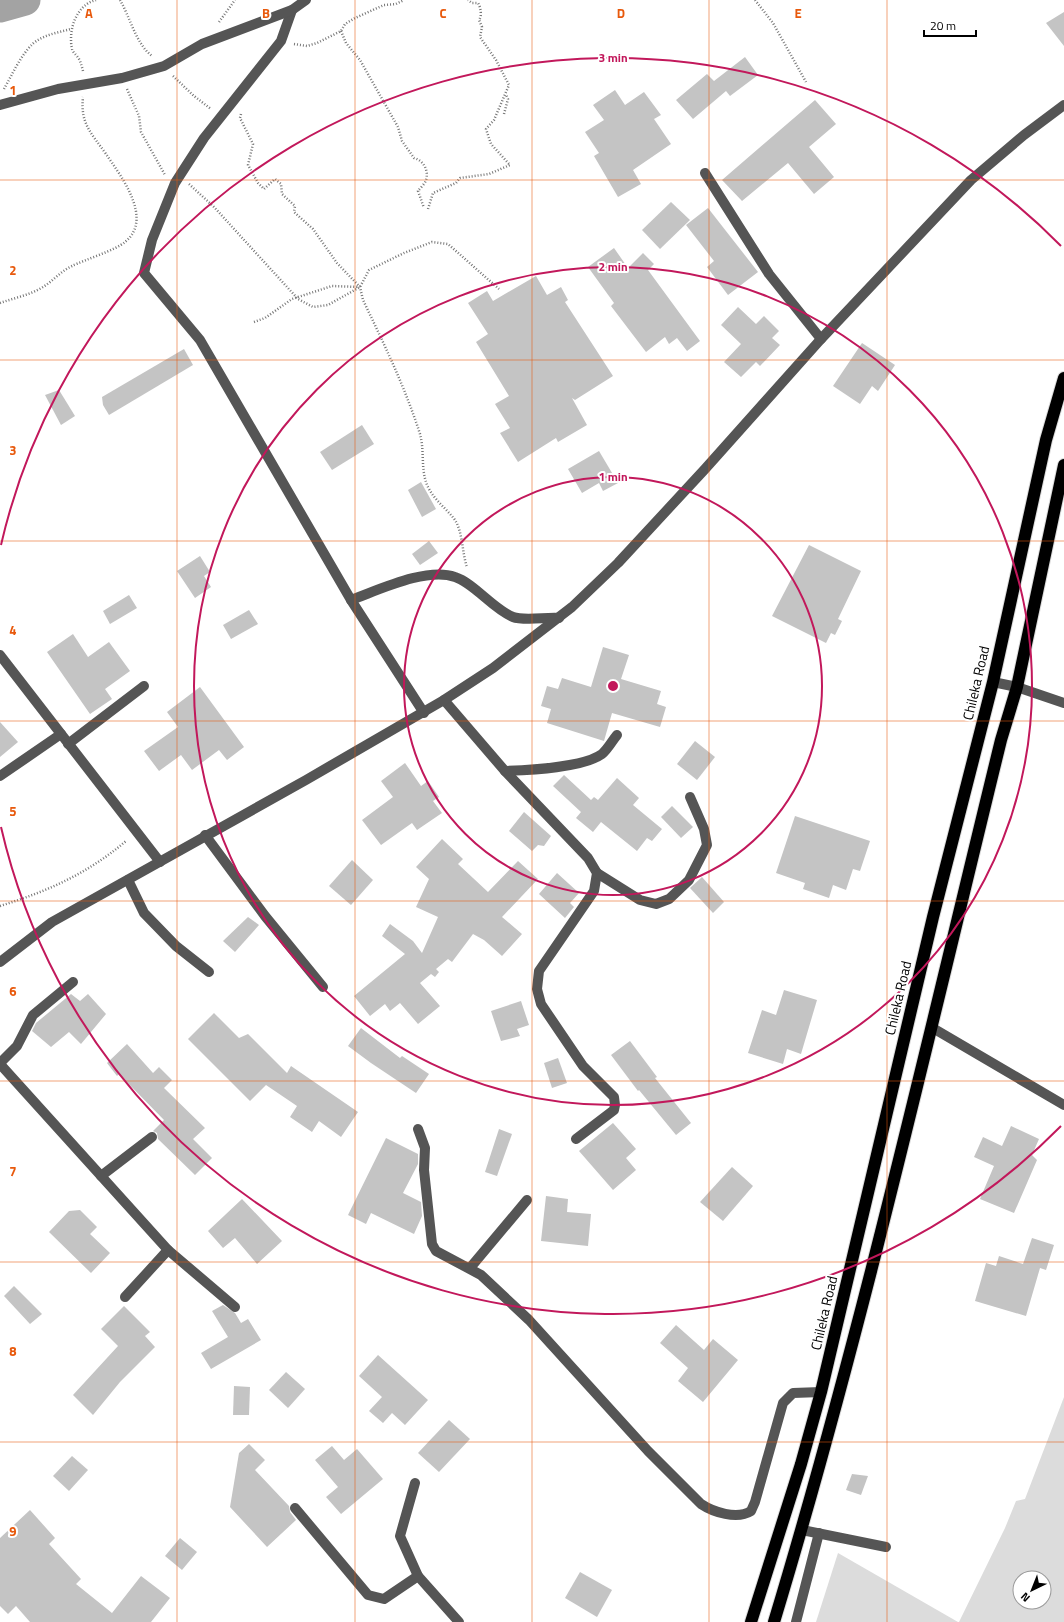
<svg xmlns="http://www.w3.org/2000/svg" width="1064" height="1622" font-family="'Titillium Web',sans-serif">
<rect width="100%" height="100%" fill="#fff"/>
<!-- green -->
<g fill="#dcdcdc" fill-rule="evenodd">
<path d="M1064,1397V1622H959L1005,1528L1016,1501L1025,1499ZM1020,1578H1044V1602H1020Z"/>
<polygon points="838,1553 958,1622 816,1622"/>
</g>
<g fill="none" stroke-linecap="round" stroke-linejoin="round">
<!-- river -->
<polyline stroke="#a3a3a3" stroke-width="31" points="0,7 25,0"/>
</g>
<!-- building -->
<g fill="#c4c4c4">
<polygon points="1064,12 1064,46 1046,23"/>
<polygon points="745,57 758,75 730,96 726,91 693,119 676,100 707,74 714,81"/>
<polygon points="615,90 625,105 644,92 661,115 654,119 671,144 633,170 641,184 618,197 594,156 599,153 585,132 604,120 593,105"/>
<polygon points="815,100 836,124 809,147 834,177 814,194 788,163 742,201 722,180"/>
<polygon points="671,202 690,220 660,249 642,230"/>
<polygon points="708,208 758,272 728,295 707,267 714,261 686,225"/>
<polygon points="614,248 628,268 643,253 654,264 648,270 700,341 687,351 677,338 669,344 665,337 646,352 611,306 614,303 588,267"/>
<polygon points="536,276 547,295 561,287 568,300 565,302 613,376 575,400 572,398 587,425 558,442 556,438 518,462 500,433 510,428 495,404 509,396 476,342 488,334 468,303 487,291 493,301"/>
<polygon points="738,307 756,324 764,316 779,331 772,338 780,345 760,366 756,362 741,377 724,362 741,344 721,325"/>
<polygon points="862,343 895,365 878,391 872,386 860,404 833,386"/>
<polygon points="184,349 193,365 109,415 103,405 102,397"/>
<polygon points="59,390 75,416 61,425 45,395"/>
<polygon points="362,425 374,444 332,470 320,452"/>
<polygon points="599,451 618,483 603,491 599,483 582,493 568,469"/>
<polygon points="421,482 436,509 422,517 408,490"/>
<polygon points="429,541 438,553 420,565 412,554"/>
<polygon points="809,545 861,571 838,619 842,621 835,635 831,633 826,643 772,616"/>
<polygon points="200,556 210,572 204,576 211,587 195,598 177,571"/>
<polygon points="129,595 137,608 110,624 103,611"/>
<polygon points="249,610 258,624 231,639 223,625"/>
<polygon points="73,634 88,657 109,642 130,671 105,689 112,699 90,714 47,652"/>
<polygon points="603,647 629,655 621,679 661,691 657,704 666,707 660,727 612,713 604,741 547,723 551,709 541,706 547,686 558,689 562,678 591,687"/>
<polygon points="200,687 244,747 227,760 219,750 192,770 181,755 159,771 144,751 178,727 167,712"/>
<polygon points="0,722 18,742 0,757"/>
<polygon points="695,741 715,757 697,780 677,764"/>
<polygon points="405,763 421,786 428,781 439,797 433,801 442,813 417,830 412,823 381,845 362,820 393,797 381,781"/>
<polygon points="564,775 591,800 594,797 598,800 617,778 639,798 633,805 662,829 652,841 647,838 637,851 601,822 593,832 576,818 581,812 553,786"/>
<polygon points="672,806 693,827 681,838 661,817"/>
<polygon points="524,812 551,836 544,846 538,845 532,851 509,831"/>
<polygon points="795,816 870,841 860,871 853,869 846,890 833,885 829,898 803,889 805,883 776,873"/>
<polygon points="442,839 463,859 458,864 488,892 518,861 538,879 502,917 522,934 502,956 484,940 473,934 452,962 448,959 436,969 439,972 435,977 431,974 420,983 440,1006 418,1024 400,1003 390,1011 385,1004 370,1016 354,996 405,954 382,936 390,924 413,941 422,953 438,917 416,907 429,879 416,867"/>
<polygon points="352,860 373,880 351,905 329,886"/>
<polygon points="557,873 579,893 570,903 574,907 565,918 539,894"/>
<polygon points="702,877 724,902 713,913 690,888"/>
<polygon points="248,917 259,925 235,952 223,941"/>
<polygon points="784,990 817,1000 801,1054 787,1049 783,1064 748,1053 762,1010 776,1015"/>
<polygon points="71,994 80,1001 88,994 106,1014 81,1044 69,1032 51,1047 32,1031 36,1023"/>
<polygon points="521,1001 529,1025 517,1029 520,1036 501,1041 491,1011"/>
<polygon points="214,1013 239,1038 248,1034 287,1073 291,1066 358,1112 341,1137 319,1121 312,1132 290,1117 297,1106 266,1085 250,1101 188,1039"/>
<polygon points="361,1028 400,1058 402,1056 429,1074 416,1093 371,1063 348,1046"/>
<polygon points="630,1041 657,1077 655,1078 691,1123 676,1135 639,1090 638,1091 611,1055"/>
<polygon points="127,1044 153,1073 159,1067 172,1080 164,1088 205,1128 193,1139 212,1158 195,1175 158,1139 157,1133 153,1131 164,1120 119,1074 117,1076 107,1063"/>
<polygon points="558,1058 567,1083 552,1088 544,1063"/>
<polygon points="613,1123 636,1149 626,1158 636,1170 613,1190 579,1151"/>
<polygon points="1011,1126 1039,1139 1032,1155 1037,1160 1014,1213 980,1199 994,1166 974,1157 983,1137 1002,1146"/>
<polygon points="499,1129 512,1134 497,1176 485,1172"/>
<polygon points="386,1138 418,1154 418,1164 403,1193 421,1202 422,1216 414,1234 371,1213 366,1224 348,1215"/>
<polygon points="732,1167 753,1186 723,1221 700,1202"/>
<polygon points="546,1196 568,1199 567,1212 591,1214 588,1246 541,1241"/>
<polygon points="242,1199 282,1241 257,1264 235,1238 223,1248 208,1231"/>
<polygon points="80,1210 97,1227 90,1234 110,1253 91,1273 49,1232 69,1211"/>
<polygon points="1032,1238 1054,1245 1046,1270 1040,1268 1026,1316 975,1301 986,1263 996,1266 999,1256 1023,1264"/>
<polygon points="14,1286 42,1314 30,1324 4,1296"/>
<polygon points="223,1305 235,1313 241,1323 248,1319 261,1340 211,1369 201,1353 228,1337 212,1311"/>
<polygon points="124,1306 150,1332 145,1336 155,1347 120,1382 93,1415 73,1395 118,1346 101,1329"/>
<polygon points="676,1325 704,1350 713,1339 738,1360 703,1402 678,1381 688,1368 660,1343"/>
<polygon points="378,1355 428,1400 405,1425 392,1413 383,1423 369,1411 382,1397 359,1376"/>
<polygon points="286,1372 305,1389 288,1408 269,1390"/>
<polygon points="234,1386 250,1387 249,1415 233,1415"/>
<polygon points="449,1420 470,1439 439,1472 418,1453"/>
<polygon points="249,1444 265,1460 255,1470 289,1506 290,1512 296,1520 267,1547 230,1507 239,1453"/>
<polygon points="332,1446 344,1460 357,1449 383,1479 341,1514 326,1497 338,1487 315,1460"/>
<polygon points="72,1456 88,1470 69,1491 53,1476"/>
<polygon points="852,1474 868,1476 861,1495 846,1490"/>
<polygon points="30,1510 55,1538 49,1544 81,1579 76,1584 112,1613 141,1576 170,1598 151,1622 30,1622 16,1606 8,1614 0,1606 0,1538"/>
<polygon points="180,1538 197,1552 182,1570 165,1556"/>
<polygon points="580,1572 612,1590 597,1617 565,1598"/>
</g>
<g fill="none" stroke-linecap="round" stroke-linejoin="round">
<!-- highway casing -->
<g stroke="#dbdbdb" stroke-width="14">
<g id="highway">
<polyline points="751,1622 801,1464 821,1392 933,917 993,682 1046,440 1064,378"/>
<path d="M774,1622C862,1331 929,1034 1001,740L1017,687L1064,465"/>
</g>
</g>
<!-- path -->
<g stroke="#777" stroke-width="2.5" stroke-dasharray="1 2" stroke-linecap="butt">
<path d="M120,0C130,17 136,44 152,56"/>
<polyline points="755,0 773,23 806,82"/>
<polyline points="219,22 235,0"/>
<path d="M341,31L346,43L360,60L398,127L402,141L414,158C423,160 429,170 426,180C425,184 420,188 418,191L424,208"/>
<polyline points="294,44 307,46 317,43 341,31 345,24 355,18 384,5 396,4 404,0"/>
<path d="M83,71C82,67 81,63 79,59C77,55 73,53 72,49C68,30 76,5 96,0"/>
<polyline points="173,76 194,96 211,109"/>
<path d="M4,89C12,75 24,48 38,40C48,34 60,32 71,29"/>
<polyline points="127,89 139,116 141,132 165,175"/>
<path d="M241,114L240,118L253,144L248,165L258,183L264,189L275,179L281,184L282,194L295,206L294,212L313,229L337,263L360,287L363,300C384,344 405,387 420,434C425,452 420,470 428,487C435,501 447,509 455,520C463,533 462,553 467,567"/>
<polyline points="504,114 508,99 506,95"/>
<polyline points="189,184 214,207 298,299 313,307 328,305 360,287 369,270 404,253 432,242 448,244 499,289"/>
<path d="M428,209L433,193L456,183L460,178L489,174L510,165L491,144L486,129L494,120L509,85L496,60L480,37L482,27L479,20C482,16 481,8 478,3H472L468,0"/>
<path d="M0,303C14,298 30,295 43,287C53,281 61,271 72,266C84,260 116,250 125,242C154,219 121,176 106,154C92,134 80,124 83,97"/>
<polyline points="254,322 265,318 292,299 332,286 359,287"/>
<path d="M0,906C48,891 87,874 126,841"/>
</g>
<!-- minor -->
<g stroke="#555" stroke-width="10">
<polyline points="292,10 281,41 204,138 175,183 152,240 144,273 200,340 351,600 424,713"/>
<polyline points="0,105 58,89 122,78 164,66 202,44 292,10 306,0"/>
<polyline points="705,173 769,274 821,339"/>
<path d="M351,600C379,590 426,567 455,577C474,583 493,609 513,617C523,621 547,617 559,618"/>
<polyline points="0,655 160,862"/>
<polyline points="993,682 1017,687 1064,703"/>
<polyline points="444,700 505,771 588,858 597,873 594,891 539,971 537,989 541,1004 583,1066 614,1097 615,1105 614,1110 576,1139"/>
<polyline points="68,744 144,686"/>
<path d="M505,771C528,770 583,768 602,754C608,749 612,741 617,735"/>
<polyline points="0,776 61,734"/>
<polyline points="205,835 265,916 323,987"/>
<polyline points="597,873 640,900 656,904 669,899 689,880 707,845 704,829 690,797"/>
<polyline points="128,880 144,913 176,946 209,972"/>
<polyline points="0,962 52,922 306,780 444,700 493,668 572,607 618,563 705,469 821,339 971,180 1024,135 1064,105"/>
<polyline points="931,1027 1064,1105"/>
<polyline points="0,1063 17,1046 33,1015 73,982"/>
<polyline points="0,1064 168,1250 235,1307"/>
<path d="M418,1129L425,1148L424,1170L432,1244L436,1251L481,1275L529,1320L648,1451L701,1504C713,1512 737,1520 751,1511L755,1502L783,1403L793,1393L821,1392"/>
<polyline points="101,1176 152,1137"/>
<polyline points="470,1268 527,1200"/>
<polyline points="125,1297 168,1250"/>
<polyline points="415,1483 400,1536 418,1576 459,1622"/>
<polyline points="295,1508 368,1595 384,1599 418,1576"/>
<polyline points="802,1530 886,1547"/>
<polyline points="796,1622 819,1533"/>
</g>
<!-- highway -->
<use href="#highway" stroke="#000" stroke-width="12"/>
</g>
<!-- grid -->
<path fill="none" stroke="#e8590c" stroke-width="1" stroke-opacity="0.55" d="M177,0V1622M355,0V1622M532,0V1622M709,0V1622M887,0V1622M0,180H1064M0,360H1064M0,541H1064M0,721H1064M0,901H1064M0,1081H1064M0,1262H1064M0,1442H1064"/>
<!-- distance rings -->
<g fill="none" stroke="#c2185b" stroke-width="2">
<circle cx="613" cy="686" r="209"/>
<circle cx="613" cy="686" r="419"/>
<path d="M1061 1126A628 628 0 0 1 1 827M1 545A628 628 0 0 1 1061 246"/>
</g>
<g text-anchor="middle" stroke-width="4" stroke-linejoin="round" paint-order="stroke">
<!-- street labels -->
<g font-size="14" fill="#000" stroke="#fff">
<text transform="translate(976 683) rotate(-77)" y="5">Chileka Road</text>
<text transform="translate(898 998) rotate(-77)" y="5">Chileka Road</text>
<text transform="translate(824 1313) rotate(-77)" y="5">Chileka Road</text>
</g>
</g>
<g font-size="13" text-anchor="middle" font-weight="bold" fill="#e8590c" stroke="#fff" stroke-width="4" stroke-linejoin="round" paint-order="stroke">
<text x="89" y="18">A</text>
<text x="266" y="18">B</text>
<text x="443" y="18">C</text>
<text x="621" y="18">D</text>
<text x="798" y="18">E</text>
<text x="13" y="95">1</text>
<text x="13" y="275">2</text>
<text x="13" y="455">3</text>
<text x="13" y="635">4</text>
<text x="13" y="816">5</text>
<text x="13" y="996">6</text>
<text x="13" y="1176">7</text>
<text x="13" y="1356">8</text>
<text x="13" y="1536">9</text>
</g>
<circle cx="613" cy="686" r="6" fill="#c2185b" stroke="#fff" stroke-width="2"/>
<g font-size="12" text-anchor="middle" font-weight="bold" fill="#c2185b" stroke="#fff" stroke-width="4" stroke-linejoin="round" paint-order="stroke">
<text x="613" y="62">3 min</text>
<text x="613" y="271">2 min</text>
<text x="613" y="481">1 min</text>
</g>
<!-- north arrow -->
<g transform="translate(1032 1590) rotate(223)"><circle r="19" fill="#ffffff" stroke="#999999"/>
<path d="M0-3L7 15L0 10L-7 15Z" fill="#000000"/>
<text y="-6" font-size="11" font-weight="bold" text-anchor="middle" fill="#000000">N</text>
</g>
<!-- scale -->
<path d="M924 30v6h52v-6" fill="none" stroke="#000000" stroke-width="2"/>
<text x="930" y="30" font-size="12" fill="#000000" stroke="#ffffff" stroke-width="3" paint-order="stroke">20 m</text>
</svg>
